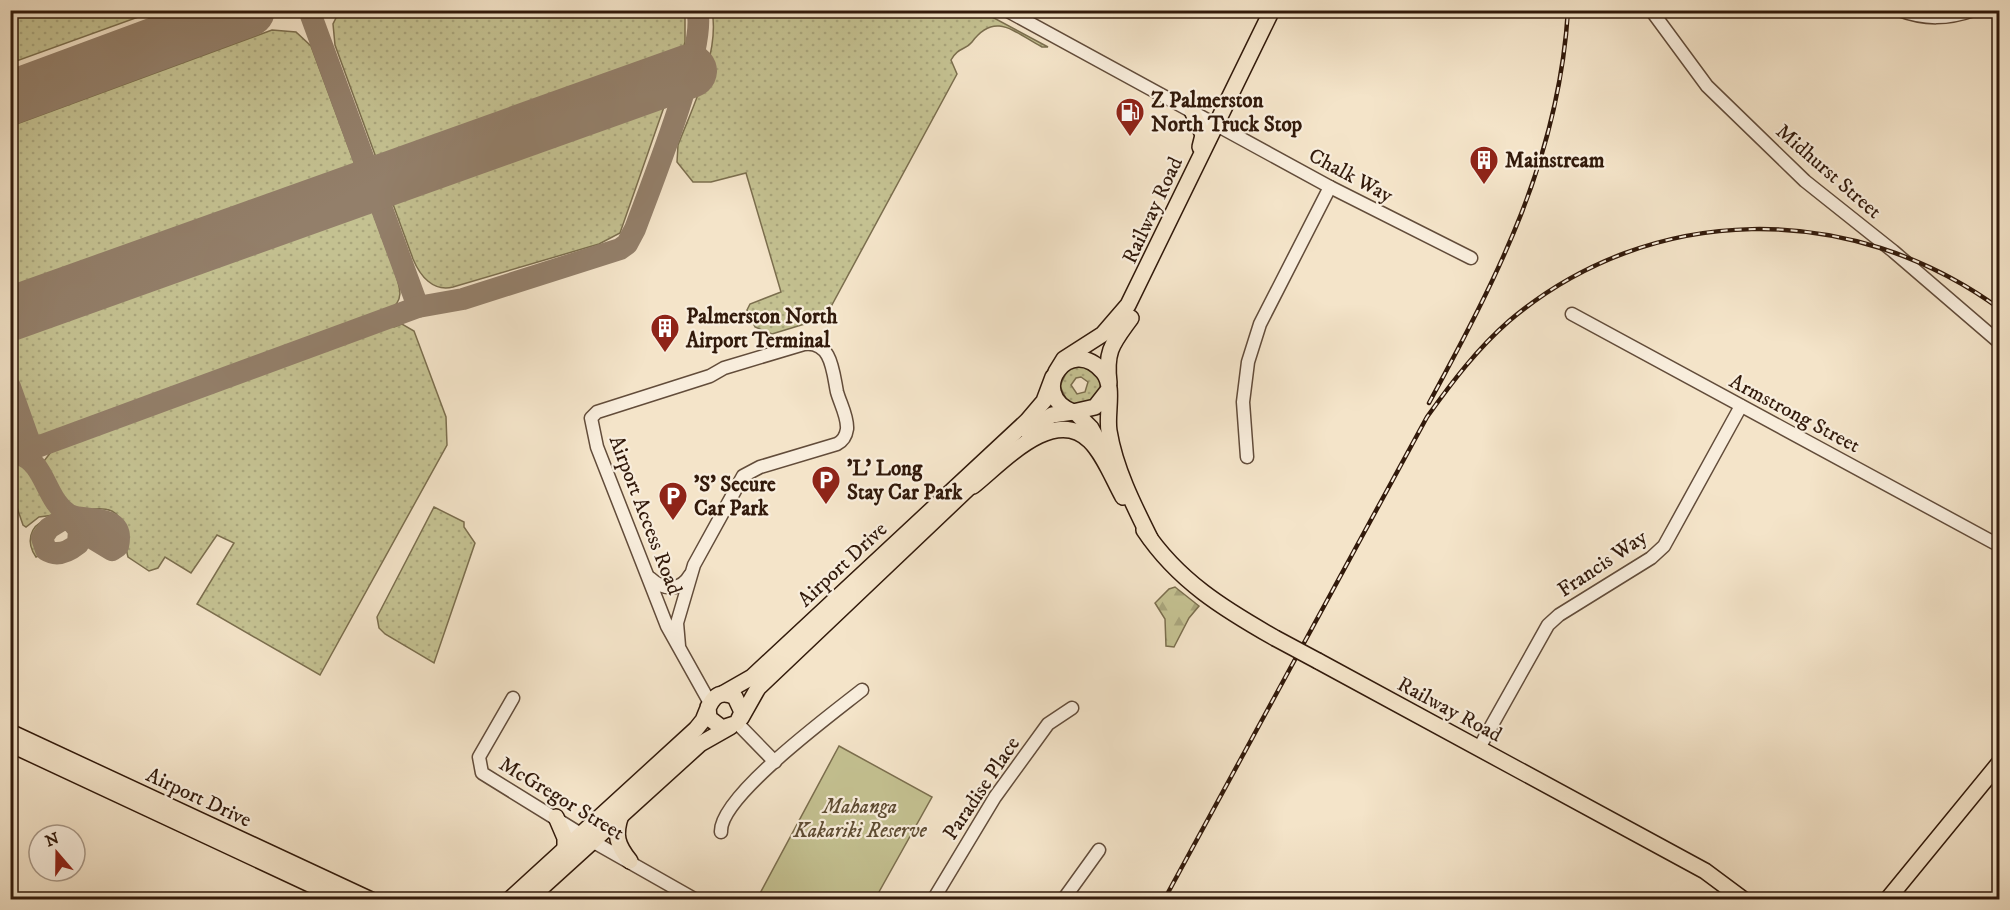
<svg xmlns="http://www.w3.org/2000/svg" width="2010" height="910" font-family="'IM FELL DW Pica',serif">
<defs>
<pattern id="grass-dots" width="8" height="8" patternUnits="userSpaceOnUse" patternTransform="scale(1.5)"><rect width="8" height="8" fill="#c4c191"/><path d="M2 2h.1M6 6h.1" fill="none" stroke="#a9a57c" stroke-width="1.8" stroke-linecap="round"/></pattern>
<pattern id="forest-firs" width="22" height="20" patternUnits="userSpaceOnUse" patternTransform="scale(1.5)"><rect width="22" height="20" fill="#c4c191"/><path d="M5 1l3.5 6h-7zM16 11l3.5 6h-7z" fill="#a9a57c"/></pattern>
</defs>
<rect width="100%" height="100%" fill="#f4e4c9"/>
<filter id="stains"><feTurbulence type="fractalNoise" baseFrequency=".00333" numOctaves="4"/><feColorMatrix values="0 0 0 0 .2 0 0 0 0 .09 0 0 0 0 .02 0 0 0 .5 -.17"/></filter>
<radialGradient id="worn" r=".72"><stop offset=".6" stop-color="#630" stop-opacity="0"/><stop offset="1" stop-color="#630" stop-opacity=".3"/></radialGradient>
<!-- grass -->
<g fill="url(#grass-dots)" stroke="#7b6e4e" stroke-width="1.5" fill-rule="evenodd">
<polygon points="11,10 155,10 155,11 11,63"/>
<path d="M340,10L685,11V42L679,64L620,233L599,244L453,287C433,292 420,276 413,259L335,45L333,24Z"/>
<path d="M712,11H981L1048,47H1042C1014,32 995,11 972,42C966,50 958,47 951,60L957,74L827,314L821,319L772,334L755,327L747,310L750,304L781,292L746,173L711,182H693L677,162L678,145C693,106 720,52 712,11Z"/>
<path d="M272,30L296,32L311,46L393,267C399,285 407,300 388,311L11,450V126Z"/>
<path d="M393,324L394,327L402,324L414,331L446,417L447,445L320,675L197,604L234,543L217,535L191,573L165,557L158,568L149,571L128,557C122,537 130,505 94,509C85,511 81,514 71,511C58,502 40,477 44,461L54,448Z"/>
<path d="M1081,365L1094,370L1101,383L1098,396L1080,406L1068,403L1060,386L1068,369ZM1081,377L1088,382L1085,392L1077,394L1071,385L1076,378Z"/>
<polygon points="17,463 29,467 55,509 54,515 39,517 26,527 23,525 11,490 11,466"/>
<polygon points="434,507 464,522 464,527 475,543 434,663 385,634 379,628 377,617"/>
<path d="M46,520H53L39,530L38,545L43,554L36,557C26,543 29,526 46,520Z"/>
</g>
<!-- forest -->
<polygon fill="url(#forest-firs)" stroke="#7b6e4e" stroke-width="1.5" points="1175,587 1199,606 1189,618 1174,647 1166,646 1165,619 1155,603 1169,589"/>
<!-- park -->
<polygon fill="#c4c191" stroke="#7b6e4e" stroke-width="1.5" points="839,746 932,797 875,899 757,899"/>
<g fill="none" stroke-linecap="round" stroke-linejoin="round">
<!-- taxiway -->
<g stroke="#937f6a" stroke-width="22">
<polyline points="309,10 418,307"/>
<polyline points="10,387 32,449"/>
<path d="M19,454C46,463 45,499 68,514C82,524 126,510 118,546L112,550L79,530"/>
<path d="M10,457L418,307L463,299L620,249L627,244L635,229C650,188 708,45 697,10"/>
<path d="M63,511L79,530L78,544C68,552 57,557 46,550L42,538L49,528L62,520Z"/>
</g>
<!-- runway -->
<g stroke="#937f6a" stroke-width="54">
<polyline points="10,98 248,10"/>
<polyline points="10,314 690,71"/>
</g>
<!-- minor casing -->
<g stroke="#624c3a" stroke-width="15">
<g id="minor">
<polyline points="1006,10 1330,187 1471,258"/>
<polyline points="1651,10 1707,86 1805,181 1893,251 2000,343"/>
<path d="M1899,10C1925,20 1948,19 1974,10"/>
<polyline points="1572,314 2000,546"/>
<polyline points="1247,457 1243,402 1248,362 1260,324 1330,187"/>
<path d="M650,578C664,591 681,591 690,575"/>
<path d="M679,646L677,623L694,565L743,476L760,467L837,444C843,441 846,436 847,429C848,417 840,403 837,392C833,373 832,340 804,344L724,368L710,376L597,412L591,418L597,447L667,626L710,703"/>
<polyline points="513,698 479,757 482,773 592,841 696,900"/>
<polyline points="737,723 775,762"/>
<polyline points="1479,748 1548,625 1559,615 1651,558 1664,546 1741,406"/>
<path d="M721,832C719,797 832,714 862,690"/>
<polyline points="933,900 995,797 1048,724 1072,708"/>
<polyline points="1063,900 1099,850"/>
</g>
</g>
<!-- major casing -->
<g stroke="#321a0b" stroke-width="18">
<g id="major">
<polyline points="1192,111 1203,135 1200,147"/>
<polyline points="1056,372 1064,359 1103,334 1128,305 1272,10"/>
<path d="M1109,383C1105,350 1113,343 1131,318"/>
<path d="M1109,389L1095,407L1073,412C1026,393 1070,333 1103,372C1115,386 1106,414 1109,431C1115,468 1133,504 1150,538"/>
<polyline points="1075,412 1091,428 1109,461"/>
<polyline points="1027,431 1052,415 1073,412"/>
<path d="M973,486C1001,464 1054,404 1090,441C1104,455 1113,479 1123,497"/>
<path d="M1144,530C1178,581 1224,609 1275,638"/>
<polyline points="1318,661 1705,871 1744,900"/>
<polyline points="724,693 752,677 1027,421 1044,401 1053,377"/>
<polyline points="741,718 758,688 978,479"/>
<polyline points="10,732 371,900"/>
<polyline points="10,744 344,900"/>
<path d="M621,815C614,835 617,845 630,861"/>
<polyline points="556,817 565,838 565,847"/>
<path d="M509,900L696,729L704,719V718C710,702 716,687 735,697L742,712L737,723L722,728L709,718L708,707"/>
<polyline points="528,900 700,744 730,727"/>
<polyline points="1887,900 2000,762"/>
</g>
</g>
<!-- minor -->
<use href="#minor" stroke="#f8eddc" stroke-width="12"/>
<!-- major -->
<use href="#major" stroke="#f4e4c9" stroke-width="15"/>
<!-- rail casing -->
<g stroke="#321a0b" stroke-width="4.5">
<g id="rail">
<path d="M1429,403C1498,276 1559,158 1568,10"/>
<path d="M1164,900L1427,417C1452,382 1477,349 1509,321C1651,201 1851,200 2000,309"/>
</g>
</g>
<!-- rail -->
<use href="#rail" stroke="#f8eddc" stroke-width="2" stroke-dasharray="7" stroke-linecap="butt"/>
<!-- major-bridge casing -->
<g stroke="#321a0b" stroke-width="18" stroke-linecap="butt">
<polyline id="major-bridge" points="1275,638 1318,661"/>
</g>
<!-- major-bridge -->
<use href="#major-bridge" stroke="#f4e4c9" stroke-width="15"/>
</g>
<!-- icons -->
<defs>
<g id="fuel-pin" transform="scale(1.5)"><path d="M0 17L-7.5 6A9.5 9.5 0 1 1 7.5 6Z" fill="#8f2418" stroke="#f8eddc"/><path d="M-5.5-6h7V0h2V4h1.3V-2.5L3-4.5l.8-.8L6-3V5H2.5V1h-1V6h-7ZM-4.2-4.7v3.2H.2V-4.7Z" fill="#fff"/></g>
<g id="building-pin" transform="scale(1.5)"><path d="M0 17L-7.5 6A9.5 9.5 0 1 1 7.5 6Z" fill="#8f2418" stroke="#f8eddc"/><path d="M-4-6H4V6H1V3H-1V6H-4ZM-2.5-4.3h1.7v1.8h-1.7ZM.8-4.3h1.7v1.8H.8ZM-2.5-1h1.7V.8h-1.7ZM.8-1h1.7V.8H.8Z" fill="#fff"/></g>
<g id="parking-pin" transform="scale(1.5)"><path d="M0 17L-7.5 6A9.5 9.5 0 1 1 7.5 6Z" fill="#8f2418" stroke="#f8eddc"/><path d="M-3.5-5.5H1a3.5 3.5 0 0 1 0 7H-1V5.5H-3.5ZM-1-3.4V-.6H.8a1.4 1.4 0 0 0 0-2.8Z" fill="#fff"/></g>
</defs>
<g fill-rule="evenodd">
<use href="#fuel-pin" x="1130" y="112"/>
<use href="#building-pin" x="1484" y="160"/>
<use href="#building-pin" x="665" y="328"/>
<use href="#parking-pin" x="826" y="480"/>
<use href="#parking-pin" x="673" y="496"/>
</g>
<g text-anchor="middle" stroke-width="4.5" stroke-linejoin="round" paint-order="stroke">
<!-- poi labels -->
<g font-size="21" font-weight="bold" fill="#321a0b" stroke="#f8eddc" text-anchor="start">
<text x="1151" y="107">Z Palmerston<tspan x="1151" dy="24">North Truck Stop</tspan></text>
<text x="1505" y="167">Mainstream</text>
<text x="686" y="323">Palmerston North<tspan x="686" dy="24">Airport Terminal</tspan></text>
<text x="847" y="475">'L' Long<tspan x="847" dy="24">Stay Car Park</tspan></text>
<text x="694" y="491">'S' Secure<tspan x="694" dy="24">Car Park</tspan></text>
</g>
<!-- street labels -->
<g font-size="21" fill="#321a0b" stroke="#f8eddc">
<text transform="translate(1829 171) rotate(41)" y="7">Midhurst Street</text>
<text transform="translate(1351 175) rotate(28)" y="7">Chalk Way</text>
<text transform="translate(1152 210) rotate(-65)" y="7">Railway Road</text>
<text transform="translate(1795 413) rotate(28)" y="7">Armstrong Street</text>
<text transform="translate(646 515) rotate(69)" y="7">Airport Access Road</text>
<text transform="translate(1602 563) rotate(-34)" y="7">Francis Way</text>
<text transform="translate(842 564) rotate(-43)" y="7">Airport Drive</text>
<text transform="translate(1450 709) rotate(28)" y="7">Railway Road</text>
<text transform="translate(981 788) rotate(-56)" y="7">Paradise Place</text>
<text transform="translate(199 797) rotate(25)" y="7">Airport Drive</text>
<text transform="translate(562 798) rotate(31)" y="7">McGregor Street</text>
</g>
<!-- park labels -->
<g font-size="21" font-style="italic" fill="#5e4c33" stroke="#f8eddc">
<text x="860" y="813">Mahanga<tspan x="860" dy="24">Kakariki Reserve</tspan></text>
</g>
</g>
<!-- margin -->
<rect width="2010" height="910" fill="none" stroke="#f4e4c9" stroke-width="36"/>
<rect x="12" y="12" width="1986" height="886" fill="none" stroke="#321a0b" stroke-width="3"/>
<rect x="18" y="18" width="1974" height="874" fill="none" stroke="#321a0b" stroke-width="1.5"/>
<!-- north arrow -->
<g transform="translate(57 853) rotate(340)"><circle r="28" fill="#f8eddc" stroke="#a99988" stroke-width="1.5"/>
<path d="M0-4.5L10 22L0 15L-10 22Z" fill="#8f2418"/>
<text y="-9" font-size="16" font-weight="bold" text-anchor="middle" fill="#321a0b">N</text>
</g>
<rect width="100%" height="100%" filter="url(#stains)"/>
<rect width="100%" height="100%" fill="url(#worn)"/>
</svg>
